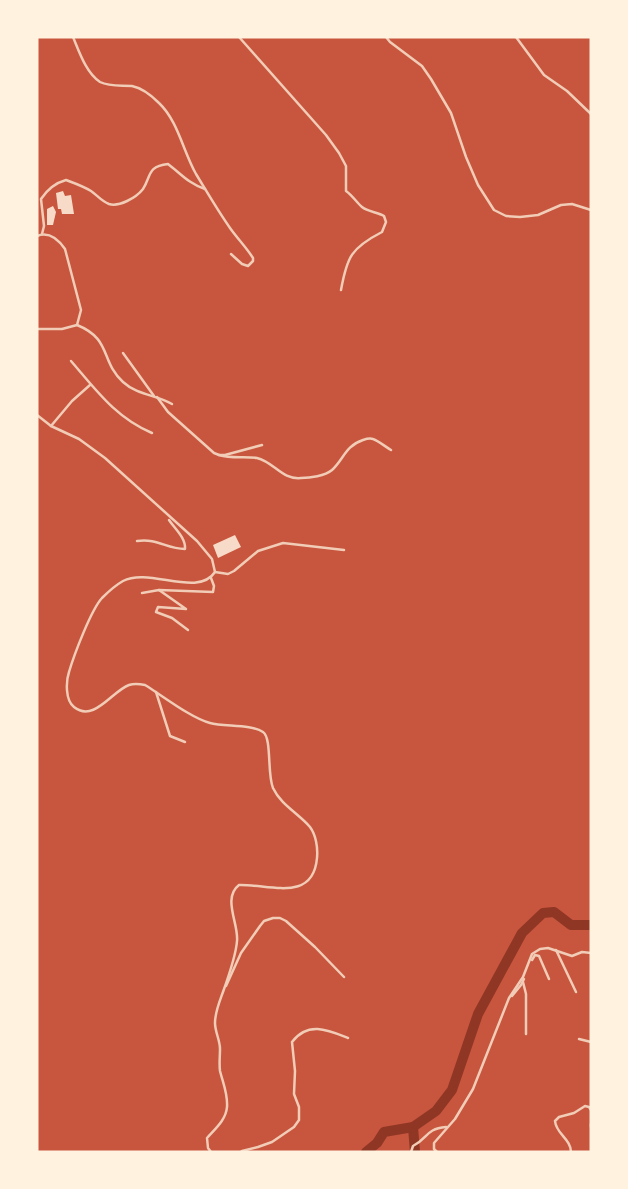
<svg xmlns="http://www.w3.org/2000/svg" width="628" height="1189" font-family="'Libre Baskerville',serif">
<rect width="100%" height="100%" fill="#c8553d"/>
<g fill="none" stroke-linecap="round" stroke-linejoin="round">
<!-- river -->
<g stroke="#8f3625" stroke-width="10">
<polyline points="413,1127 415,1152"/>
<polyline points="366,1152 377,1143 384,1132 413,1127 436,1111 452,1090 478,1014 522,933 543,913 554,912 571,925 591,925"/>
</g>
</g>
<!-- building -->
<g fill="#f7dbc8">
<polygon points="63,191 65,196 71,195 74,214 62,214 61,209 58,209 56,193"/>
<polygon points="53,206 56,212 53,225 47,225 47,209"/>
<polygon points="235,535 241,547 218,558 213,545"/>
</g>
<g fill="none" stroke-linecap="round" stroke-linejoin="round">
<!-- minor -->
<g stroke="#f1ccb7" stroke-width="2.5">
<path d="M73,37C79,51 86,73 100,82C110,87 122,85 132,86C142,88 152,96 159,103C178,121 183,151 196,174C207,192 218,211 230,228C237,238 246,247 253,258V261L248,266L242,264L231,254"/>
<path d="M239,37L326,135L339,153L346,166V191C353,196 357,203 362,207C368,212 378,212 384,216L386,222L382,232C351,248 347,257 341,290"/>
<polyline points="386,37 390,42 422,66 431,79 451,113 466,157 478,185 494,210 506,216 520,217 538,215 561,205 572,204 591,210"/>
<polyline points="516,37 544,75 567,91 591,114"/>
<path d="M42,234L44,226L41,199C47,190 55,183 66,180C74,183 83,186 91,191C97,195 101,201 109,204C119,207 136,198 143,189C151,177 147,166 168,164C180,173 189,184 205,189"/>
<path d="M37,236C49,231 58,239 65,249L81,310L77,325L62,329H37"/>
<path d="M77,325C112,339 100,361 123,382C137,395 157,395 172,404"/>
<polyline points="123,353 154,396"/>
<path d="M71,361C96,390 116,418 152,433"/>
<polyline points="157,397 168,412 214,453 219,455 225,455 262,445"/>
<path d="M37,415L51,426L79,439L105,458L197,541L212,559L215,572C198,598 149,567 123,581C116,585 108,592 102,598C91,610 74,655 69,672C66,681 65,700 74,707C94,723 112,691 129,685C135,683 140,684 145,685C163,696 191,718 210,723C224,727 251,724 263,732C272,738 267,774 273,788C281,805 298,813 310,827C316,835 318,848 317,858C313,903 269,884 239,885C222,898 239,924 237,941C236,955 228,978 223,992C219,1003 215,1012 215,1023C215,1032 220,1040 220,1049C220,1057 219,1063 220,1071C223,1083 228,1094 227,1107C226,1120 215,1129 207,1138L208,1148L211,1152"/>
<polyline points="51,426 72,401 90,385"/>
<path d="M219,455C232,459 245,456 257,458C274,462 282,480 301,478C310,478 325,476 332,470C344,459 345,446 363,440C366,439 370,438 373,439C377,440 386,447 391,450"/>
<path d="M137,541C158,538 166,549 185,549C186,538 175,529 169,520"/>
<polyline points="215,572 228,574 234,571 258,551 283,543 344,550"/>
<polyline points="159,590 186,609 158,607 156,612 172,618 188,630"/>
<polyline points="142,593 159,590 213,592 214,586 211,578"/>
<polyline points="156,692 170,736 185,742"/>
<polyline points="556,950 576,992"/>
<polyline points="532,960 535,955 539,956 549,979"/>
<polyline points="523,982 526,994 526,1034"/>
<polyline points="226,986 241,953 260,926 264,921 273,918 280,918 286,921 315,947 344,977"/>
<polyline points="512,996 521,985 524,979"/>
<polyline points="579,1039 591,1042"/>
<polyline points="591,1124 591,1127"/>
<path d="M241,1152L242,1151L258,1147L272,1142L294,1127L299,1120V1107L294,1094L295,1071L292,1042C308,1021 328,1030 348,1038"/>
<path d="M411,1152L413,1146C429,1138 425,1129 446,1127"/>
<polyline points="437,1152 434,1149 434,1143 455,1119 473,1089 509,998 523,977 532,954 540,949 548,948 572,956 582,952 591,953"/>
<path d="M571,1152C571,1139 556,1134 555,1121L559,1117L574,1113L585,1106L589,1107L591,1110"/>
</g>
</g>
<!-- border -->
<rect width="628" height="1189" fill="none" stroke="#fff3e0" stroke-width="77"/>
</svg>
